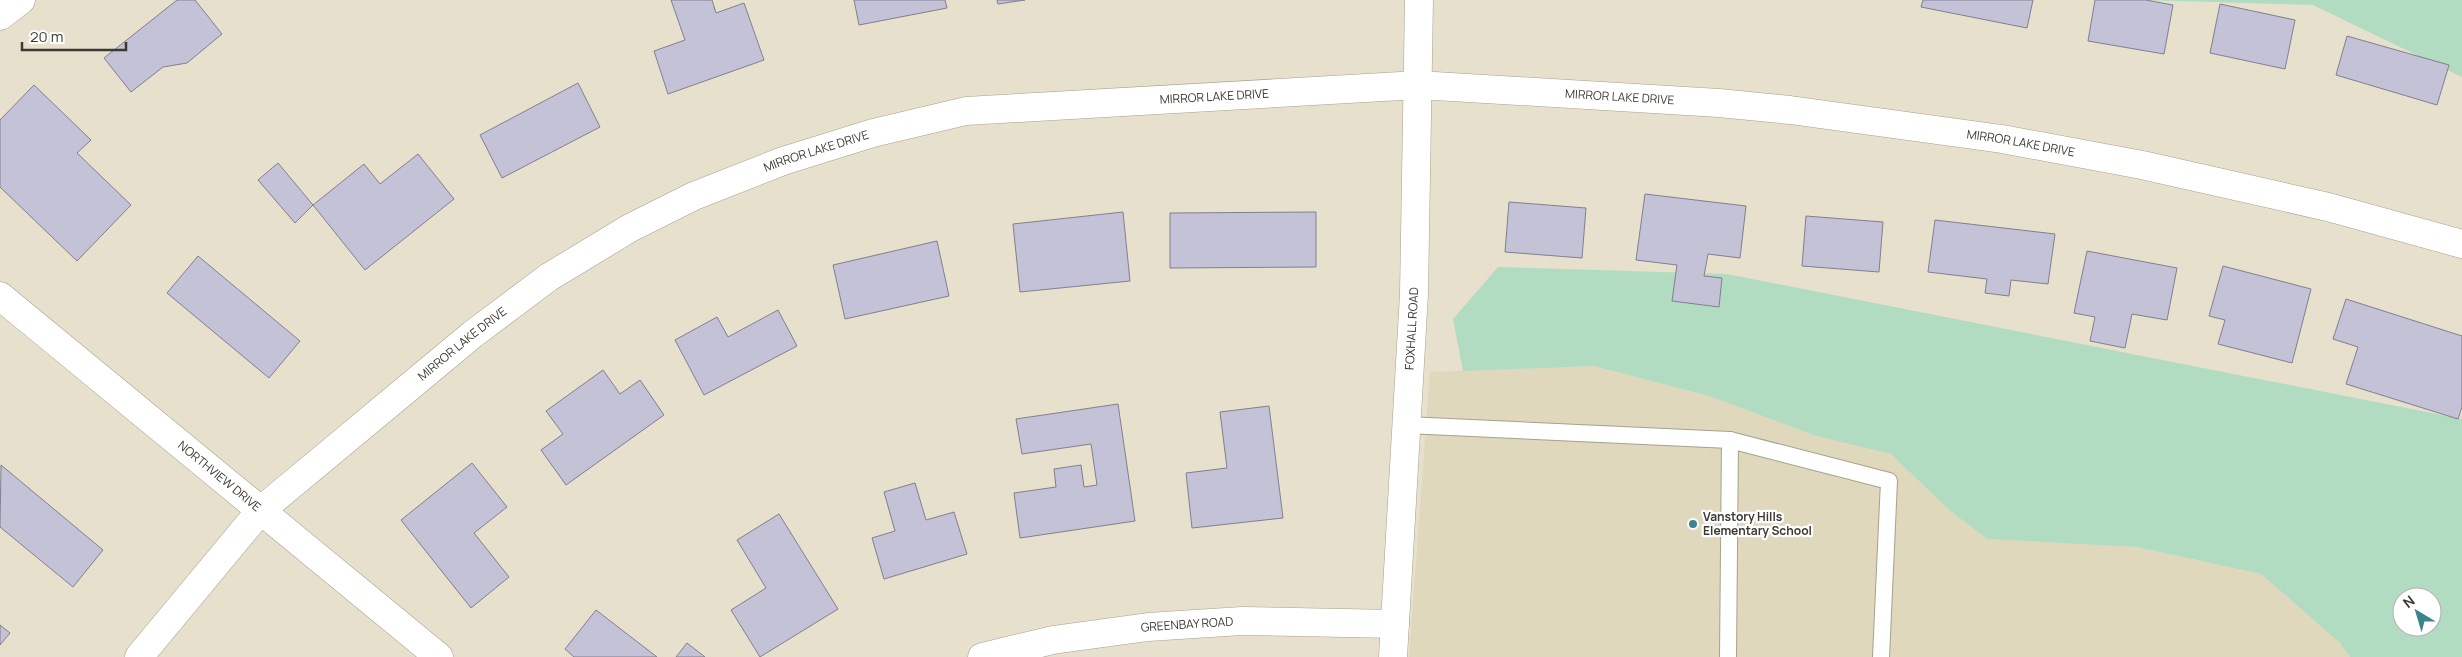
<svg xmlns="http://www.w3.org/2000/svg" width="2462" height="657" font-family="Manrope,sans-serif">
<rect width="100%" height="100%" fill="#e6e0cc"/>
<!-- built -->
<polygon fill="#e0d8bc" points="1594,366 1709,396 1816,436 1891,454 1948,509 1987,539 2137,547 2261,574 2340,643 2350,657 1409,657 1430,372"/>
<!-- green -->
<g fill="#b2dcc1" fill-rule="evenodd">
<polygon points="2143,0 2462,0 2462,77 2313,5"/>
<path d="M1498,267L1727,274L2462,419V657H2350L2340,643L2261,574L2137,547L1987,539L1948,509L1891,454L1816,436L1709,396L1594,366L1463,371L1453,319ZM2402,597H2432V627H2402Z"/>
</g>
<!-- building -->
<g fill="#c3c2d6" stroke="#817f91">
<polygon points="177,0 195,0 222,34 187,63 163,67 131,92 104,58"/>
<polygon points="671,0 712,0 716,13 744,3 764,60 668,94 654,51 685,40"/>
<polygon points="854,0 945,0 947,8 859,25"/>
<polygon points="997,0 1025,0 998,4"/>
<polygon points="1923,0 2033,0 2027,28 1921,7"/>
<polygon points="2095,0 2146,0 2173,5 2164,54 2088,41"/>
<polygon points="2220,4 2295,20 2285,69 2210,53"/>
<polygon points="2347,36 2449,65 2437,105 2336,75"/>
<polygon points="578,83 600,127 502,178 480,135"/>
<polygon points="34,85 91,140 77,153 131,205 77,261 0,187 0,120"/>
<polygon points="418,154 454,199 365,270 313,205 364,164 380,184"/>
<polygon points="278,163 313,205 295,223 258,180"/>
<polygon points="1645,194 1746,206 1740,258 1708,254 1704,276 1722,278 1719,307 1672,301 1677,265 1636,260"/>
<polygon points="1509,202 1586,208 1582,258 1505,252"/>
<polygon points="1123,212 1130,281 1020,292 1013,224"/>
<polygon points="1316,212 1316,267 1170,268 1170,213"/>
<polygon points="1806,216 1883,222 1879,272 1802,266"/>
<polygon points="1935,220 2055,234 2048,284 2011,280 2009,296 1985,293 1987,279 1928,272"/>
<polygon points="937,241 949,296 845,319 833,265"/>
<polygon points="2087,251 2177,268 2167,320 2132,314 2125,348 2090,341 2095,317 2074,313"/>
<polygon points="198,256 300,341 269,378 167,293"/>
<polygon points="2223,266 2311,289 2292,363 2218,344 2225,320 2209,316"/>
<polygon points="2346,299 2462,336 2462,407 2458,419 2346,384 2358,347 2333,339"/>
<polygon points="778,310 797,346 704,395 675,340 717,317 728,337"/>
<polygon points="603,370 620,394 640,380 664,415 566,485 541,450 563,434 546,411"/>
<polygon points="1118,404 1135,521 1020,538 1014,493 1056,487 1054,469 1081,465 1084,487 1097,485 1091,444 1022,454 1016,419"/>
<polygon points="1269,406 1283,518 1192,528 1186,473 1227,468 1220,412"/>
<polygon points="472,463 507,507 474,533 509,577 471,608 401,520"/>
<polygon points="1,465 103,550 73,587 0,527"/>
<polygon points="915,483 926,520 954,512 967,554 884,579 872,538 895,531 884,492"/>
<polygon points="779,514 838,609 760,657 731,610 766,588 737,540"/>
<polygon points="596,610 657,657 574,657 565,649"/>
<polygon points="0,625 10,633 0,645"/>
<polygon points="687,643 705,657 676,657"/>
</g>
<g fill="none" stroke-linecap="round" stroke-linejoin="round">
<!-- lane casing -->
<g stroke="#a6a18e" stroke-width="18">
<g id="lane">
<polyline points="1406,425 1730,440 1889,481 1881,657"/>
<polyline points="1728,657 1730,440"/>
</g>
</g>
<!-- street casing -->
<g stroke="#a6a18e" stroke-width="29">
<g id="street">
<polyline points="0,16 21,0"/>
<path id="s1" d="M0,296L439,657"/>
<path id="s2" d="M139,657L260,511L473,334L549,277L630,228L694,196L783,161L873,133L966,111L1418,85L1719,103L1790,110L2002,139L2142,165L2328,207L2462,244"/>
<path id="s3" d="M982,657L1053,640L1148,627L1242,621L1395,624"/>
<path id="s4" d="M1393,657L1414,294L1419,0"/>
</g>
</g>
<!-- lane -->
<use href="#lane" stroke="#fff" stroke-width="16"/>
<!-- street -->
<use href="#street" stroke="#fff" stroke-width="28"/>
</g>
<!-- markers -->
<circle fill="#3d828f" stroke="#fff" stroke-width="2" cx="1693" cy="524" r="5"/>
<g text-anchor="middle" stroke-width="4.5" stroke-linejoin="round" paint-order="stroke">
<!-- street labels -->
<g font-size="12" fill="#3b3931" stroke="#fff">
<text dy="4" stroke="none"><textPath href="#s2" startOffset="1262">MIRROR LAKE DRIVE</textPath></text>
<text dy="4" stroke="none"><textPath href="#s2" startOffset="1668">MIRROR LAKE DRIVE</textPath></text>
<text dy="4" stroke="none"><textPath href="#s2" startOffset="2072">MIRROR LAKE DRIVE</textPath></text>
<text dy="4" stroke="none"><textPath href="#s2" startOffset="858">MIRROR LAKE DRIVE</textPath></text>
<text dy="4" stroke="none"><textPath href="#s4" startOffset="329">FOXHALL ROAD</textPath></text>
<text dy="4" stroke="none"><textPath href="#s2" startOffset="452">MIRROR LAKE DRIVE</textPath></text>
<text dy="4" stroke="none"><textPath href="#s1" startOffset="284">NORTHVIEW DRIVE</textPath></text>
<text dy="4" stroke="none"><textPath href="#s3" startOffset="208">GREENBAY ROAD</textPath></text>
</g>
<!-- poi labels -->
<g font-size="12" font-weight="bold" fill="#3b3931" stroke="#fff" text-anchor="start">
<text x="1703" y="521">Vanstory Hills<tspan x="1703" dy="14">Elementary School</tspan></text>
</g>
</g>
<!-- north arrow -->
<g transform="translate(2417 612) rotate(322)"><circle r="24" fill="#ffffff" stroke="#b1b0ad"/>
<path d="M0-4L9 19L0 12L-9 19Z" fill="#3d828f"/>
<text y="-8" font-size="14" font-weight="bold" text-anchor="middle" fill="#3b3931">N</text>
</g>
<!-- scale -->
<path d="M22 42v8h104v-8" fill="none" stroke="#3b3931" stroke-width="2.5"/>
<text x="30" y="42" font-size="15" fill="#3b3931" stroke="#ffffff" stroke-width="4" paint-order="stroke">20 m</text>
</svg>
